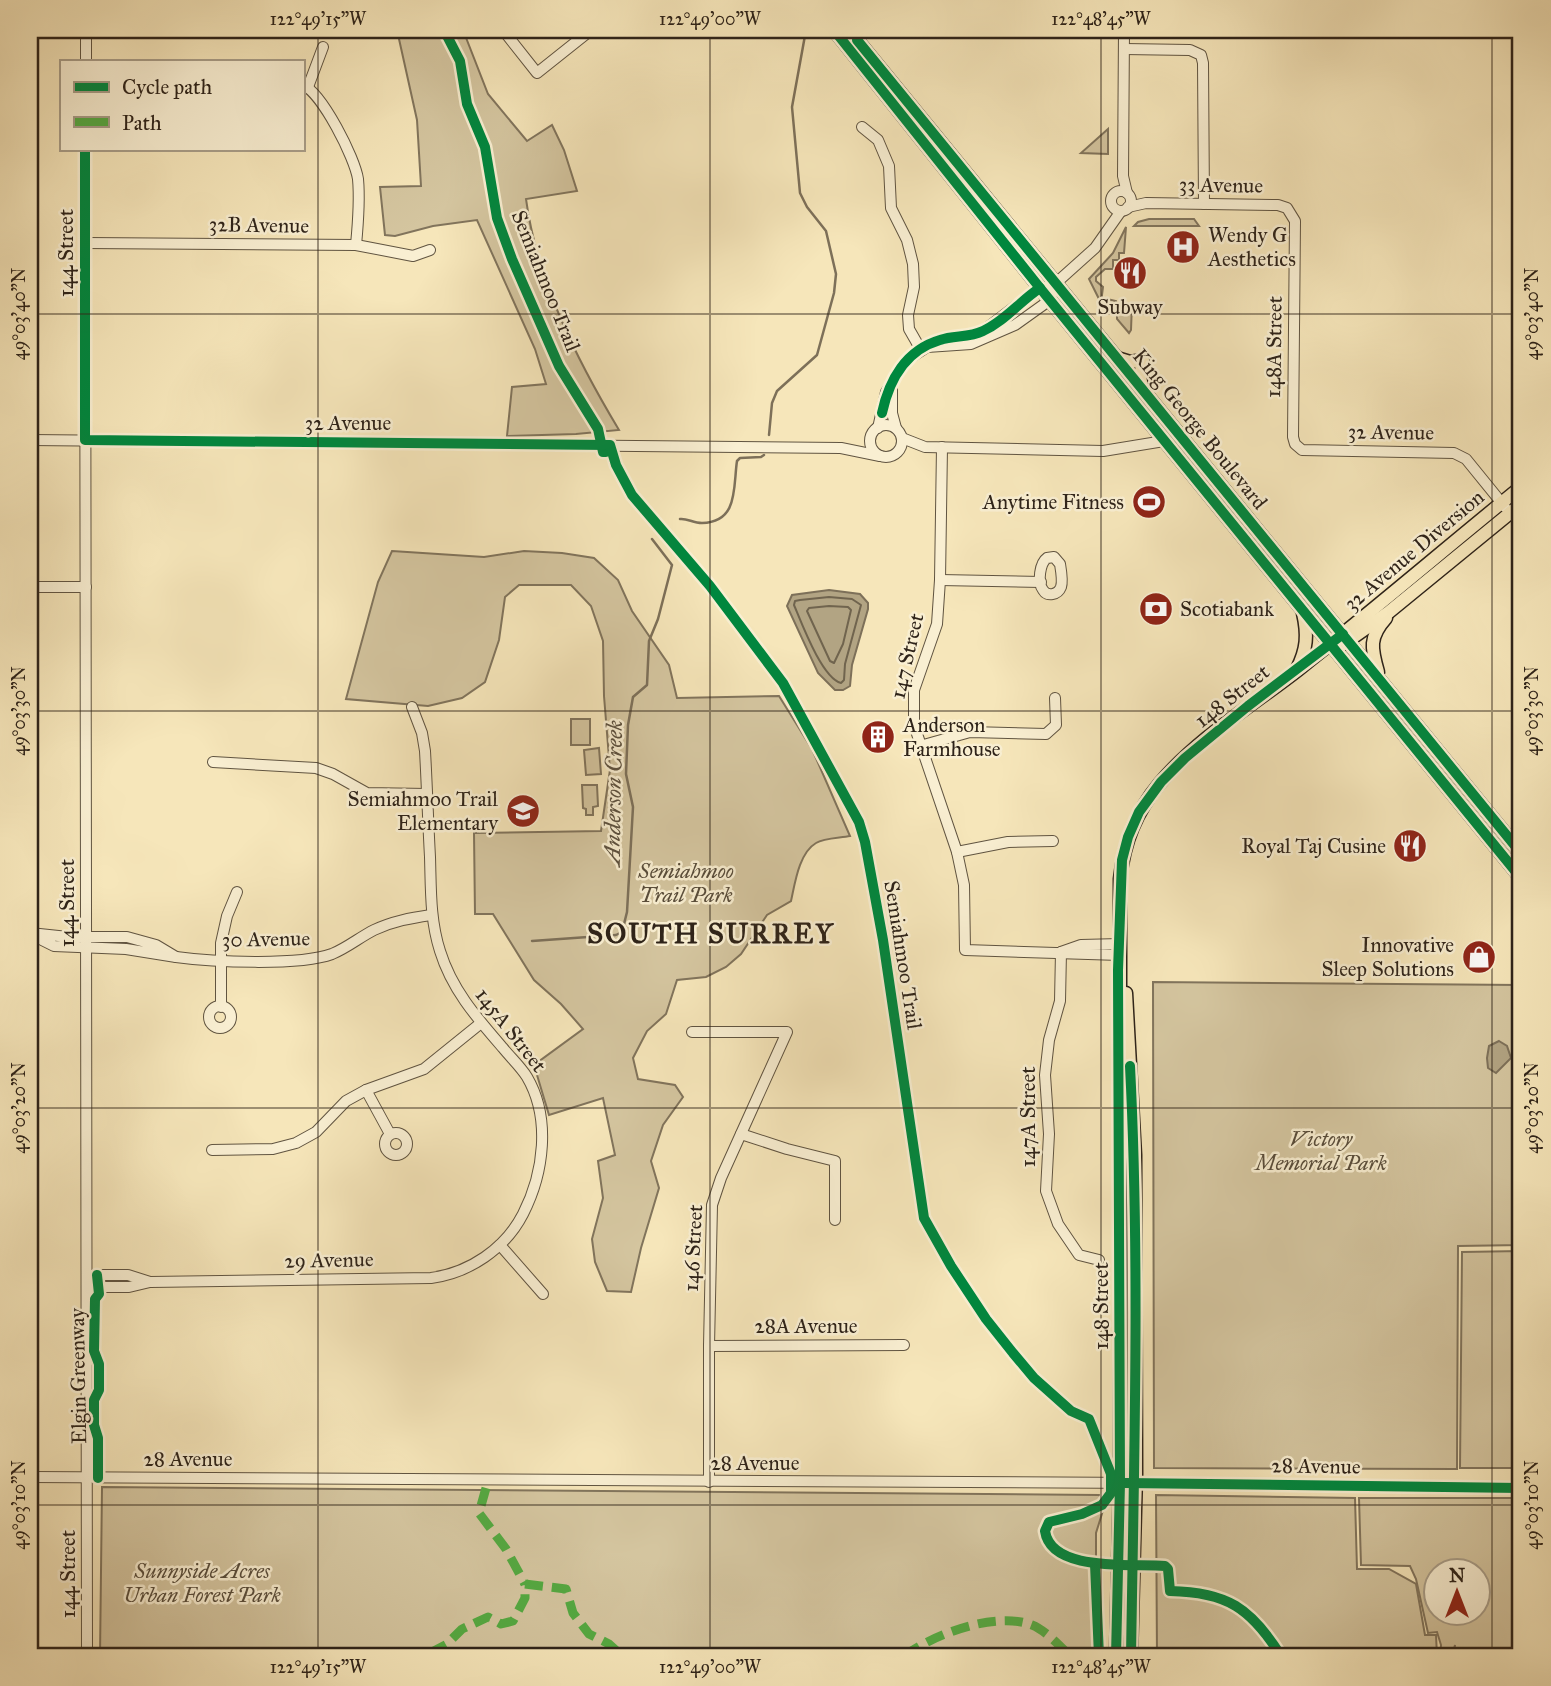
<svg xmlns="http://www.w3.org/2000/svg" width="1551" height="1686" font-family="'IM FELL Great Primer',serif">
<rect width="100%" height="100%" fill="#f6e6ba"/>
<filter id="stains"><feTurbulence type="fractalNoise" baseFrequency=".00286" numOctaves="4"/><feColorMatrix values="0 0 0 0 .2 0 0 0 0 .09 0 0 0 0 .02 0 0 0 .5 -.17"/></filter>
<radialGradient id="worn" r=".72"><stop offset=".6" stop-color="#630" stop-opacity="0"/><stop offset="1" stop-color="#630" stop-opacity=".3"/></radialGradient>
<!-- green -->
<g fill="#d4c59f" stroke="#81745c" stroke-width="2" fill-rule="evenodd">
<path d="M397,30H463L488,94L527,141L552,125L564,150L577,191L526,199C537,281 577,360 619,430L576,434L507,436L512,387L546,384L535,349L477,220L433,226L395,236L385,235L380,187L421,186L417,120Z"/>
<polygon points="1108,129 1108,154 1081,153"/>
<polygon points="1149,219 1194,219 1199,226 1134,226 1138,222"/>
<polygon points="1126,227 1124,253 1119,253 1119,260 1113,260 1113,269 1105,269 1096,277 1096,281 1103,287 1101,303 1089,279 1113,253"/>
<polygon points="1107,299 1116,301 1118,310 1125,311 1130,308 1132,303 1131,330 1129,333 1117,319 1117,315 1107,308"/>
<path d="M392,551L484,557L524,551L562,553L594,558L618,580L632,611L669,665L677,698L779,696L812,749L850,836C840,838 824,838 816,843C799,853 795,883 791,901L767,915L741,954L726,967L706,977L677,980L666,1014L647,1031L633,1058L638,1079L675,1085L683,1097L663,1125L651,1161L659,1188L641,1248L631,1292L607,1291L595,1262L592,1239L603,1198L598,1161L615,1155L603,1098L549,1115L534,1065L583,1029L561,1004L534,980L493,914H475L474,833L601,831L610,770L604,696L603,641L591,606L571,585H519L505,597L499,640L485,682L462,698L428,706L346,699L378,582Z"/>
<rect x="571" y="719" width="19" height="26"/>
<polygon points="599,748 601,774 586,775 584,750"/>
<polygon points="582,785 597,785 598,806 593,807 593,815 586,815 586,809 583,808"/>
<polygon points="1153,982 1521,985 1521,1245 1458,1246 1457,1469 1154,1468"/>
<polygon points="1521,1251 1521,1468 1460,1468 1462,1252"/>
<polygon points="102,1487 1099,1495 1105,1504 1096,1533 1096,1656 100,1656"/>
<polygon points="1156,1495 1355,1498 1357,1569 1389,1569 1416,1584 1425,1635 1436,1635 1437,1656 1157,1656"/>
<path d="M1359,1498H1521V1656H1454L1455,1645L1452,1656H1440L1441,1645L1437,1632L1428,1633L1416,1579L1410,1566L1361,1565ZM1436,1570H1478V1612H1436Z"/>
</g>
<!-- water -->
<g fill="#b2a483" stroke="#7d7059" stroke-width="2">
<polygon points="829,590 860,594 868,603 868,609 852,665 850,686 843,690 835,690 818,673 787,606 792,595"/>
<polygon points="1499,1041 1507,1046 1511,1058 1496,1073 1488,1068 1487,1058 1489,1046"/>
</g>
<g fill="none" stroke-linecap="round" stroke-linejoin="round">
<!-- shore -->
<g stroke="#70644e" stroke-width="2">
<path d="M829,597L852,599L861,605L845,664L844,680L841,683C822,678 802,624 794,605L795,601L800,600Z"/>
<polygon points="829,606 848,607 851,610 843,644 834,663 830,661 807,611 809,608"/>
</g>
<!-- stream -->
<g stroke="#7d7059" stroke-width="2.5">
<polyline points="769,435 772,403 777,391 817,355 834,293 836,274 826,231 807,207 800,193 792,107 806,30"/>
<path d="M680,519C687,518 693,523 702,523C739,522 733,487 737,461L740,458L761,457L764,455"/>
<polyline points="532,941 616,935 622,932 627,912 633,807 626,774 628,725 633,697 647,685 649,641 658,619 672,565 652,539"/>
</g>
<!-- minor casing -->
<g stroke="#605441" stroke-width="12">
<g id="minor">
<polyline points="503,30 537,73 591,30"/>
<polyline points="1124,30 1123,176 1127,193"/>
<polyline points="1124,49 1190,50 1201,55 1203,63 1204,204"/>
<polyline points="86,61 86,30"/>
<path d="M303,85C322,93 355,158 358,179C360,200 358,224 356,245"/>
<polyline points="308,87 323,47"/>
<polyline points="862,127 878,140 889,166 891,208 907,240 913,264 914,287 908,315 909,329 921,350"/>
<polyline points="85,149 87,1656"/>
<circle cx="1121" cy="201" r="10"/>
<polyline points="1128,207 1146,203 1278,205 1287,208 1295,221 1293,437 1295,444 1302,450 1454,453 1466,459 1505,507"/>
<polyline points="85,243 356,245 413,256 430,250"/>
<polyline points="927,347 971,344 1015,325 1050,300 1056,283 1095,248 1121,211"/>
<polyline points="892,389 892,413 896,428"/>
<circle cx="886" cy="441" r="16"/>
<polyline points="878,428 886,392 907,360 938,340 969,336 983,331 1033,293 1046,287"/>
<polyline points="902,438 925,447 1103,451 1164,441"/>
<polyline points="30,440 841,448 880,456"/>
<polyline points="610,445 616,465 632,495 710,586 783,683 859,822 865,842 883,940 924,1218 951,1266 986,1319 1013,1353 1034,1378 1071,1411 1089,1419"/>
<polyline points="942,447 940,580 937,624 914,690 914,725 957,852 964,885 965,950 1120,955"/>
<path d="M1054,557L1060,564C1061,570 1063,581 1061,587C1058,595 1047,597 1043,590C1037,582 1040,563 1047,558Z"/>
<polyline points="940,580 1041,582"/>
<polyline points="30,587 86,587"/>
<polyline points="920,746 970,732 1046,734 1056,725 1055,698"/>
<polyline points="213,762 316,768 333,774 367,793 427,794"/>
<polyline points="957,852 1008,842 1053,841"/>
<polyline points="30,933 68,937 127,937 156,945 176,957 126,949 54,946 30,934"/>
<polyline points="1061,952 1060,1001 1049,1040 1045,1075 1049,1134 1046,1191 1058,1224 1079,1255 1099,1260"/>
<polyline points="1061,952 1081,945 1120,944"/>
<path d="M176,957C212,962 299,966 332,954C347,948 360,937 374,930C393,921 411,918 431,915"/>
<circle cx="220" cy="1017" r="11"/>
<polyline points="221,1007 221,943 227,916 237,892"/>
<polyline points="692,1032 787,1032 721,1178 712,1205 709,1346 709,1482"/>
<polyline points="366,1090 390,1134"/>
<circle cx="396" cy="1144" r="11"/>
<polyline points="741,1134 787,1149 835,1161 835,1220"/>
<polyline points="212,1150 273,1149 296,1143 316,1132 346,1101 366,1090 424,1069 481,1023"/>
<polyline points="500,1245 543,1294"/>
<polyline points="88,1275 128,1275 150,1282"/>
<path d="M88,1287H129L150,1282L431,1278C469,1273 505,1249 523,1214C544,1173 551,1118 527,1077C521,1067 511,1058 503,1048C477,1018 452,990 440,951C430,920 431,889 430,857C428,821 427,786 425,751L422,733L412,707"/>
<polyline points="709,1346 904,1345"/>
<polyline points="30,1477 1144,1483 1521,1488"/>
</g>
</g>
<!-- major casing -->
<g stroke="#2e2319" stroke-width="15">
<g id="major">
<polyline points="834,30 1040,288 1521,878"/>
<polyline points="849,30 1521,853"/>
<polyline points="1117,358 1130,362 1143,360 1140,376 1142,387"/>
<polyline points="1342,645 1389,612 1521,504"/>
<path d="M1297,669C1307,649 1308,635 1303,613"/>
<path d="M1378,672C1371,648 1369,637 1386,618"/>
<polyline points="1126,993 1135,1155 1136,1475 1131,1656"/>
<path d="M1116,1656L1120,1483V879C1124,842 1136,812 1160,783C1199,737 1253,705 1299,669C1375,609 1447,547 1521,487"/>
</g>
</g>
<!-- minor -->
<use href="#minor" stroke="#f9efd2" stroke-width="10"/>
<!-- major -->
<use href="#major" stroke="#f6e6ba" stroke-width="12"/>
<!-- quiet -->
<g stroke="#54aa42" stroke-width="9" stroke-dasharray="18 9" stroke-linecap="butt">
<polyline points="486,1488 479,1513 506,1549 525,1584"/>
<polyline points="525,1584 566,1589 573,1613 589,1634 609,1644 622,1656"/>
<polyline points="403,1656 432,1652 447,1644 462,1629 488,1617 501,1624 513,1621 525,1598 525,1584"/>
<polyline points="854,1656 872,1656"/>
<path d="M904,1656C934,1634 996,1611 1032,1625C1045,1630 1060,1646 1070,1656"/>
</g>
<!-- cycleway casing -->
<g stroke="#f9efd2" stroke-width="15">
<g id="cycleway">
<polyline points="444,30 460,61 467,104 485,147 497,218 512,259 559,366 598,429 603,452 606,452"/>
<polyline points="834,30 1040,288 1521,878"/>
<polyline points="857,40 1521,853"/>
<path d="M85,149V440L610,445L616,465L632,495L710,586L783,683L859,822L865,842L883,940L924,1218L951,1266L986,1319L1013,1353L1034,1378L1071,1411L1089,1419L1111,1474V1493L1102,1505L1082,1514L1049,1522L1045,1531C1051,1573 1134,1563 1165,1566L1168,1569L1170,1591C1227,1592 1251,1608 1281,1656"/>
<path d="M882,413C889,380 906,350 940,340C954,335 969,338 983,331C1005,321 1020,301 1040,288"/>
<path d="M1130,1066C1140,1263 1134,1460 1131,1656"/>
<polyline points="97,1275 99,1294 95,1299 94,1351 99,1364 99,1390 94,1400 94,1425 98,1438 98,1478"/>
<polyline points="1125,1483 1521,1488"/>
<polyline points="1095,1564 1099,1656"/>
<polyline points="1116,1656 1120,1483 1118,970 1122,860 1128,837 1139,812 1161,782 1185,758 1248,706 1343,634"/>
</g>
</g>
<!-- cycleway -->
<use href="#cycleway" stroke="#00873e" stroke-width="10"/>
</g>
<!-- ticks -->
<path fill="none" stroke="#2e2319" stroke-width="2" stroke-opacity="0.45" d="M318,30V1656M710,30V1656M1101,30V1656M1492,30V1656M30,314H1521M30,711H1521M30,1108H1521M30,1505H1521"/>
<!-- icons -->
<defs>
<g id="hospital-disc" transform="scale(1.75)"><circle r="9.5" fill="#8f2418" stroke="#f9efd2"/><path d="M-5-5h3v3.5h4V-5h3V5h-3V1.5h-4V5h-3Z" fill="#fff"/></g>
<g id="restaurant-disc" transform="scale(1.75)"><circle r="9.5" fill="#8f2418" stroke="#f9efd2"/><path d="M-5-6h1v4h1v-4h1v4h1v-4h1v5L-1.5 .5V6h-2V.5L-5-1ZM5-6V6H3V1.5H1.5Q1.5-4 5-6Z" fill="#fff"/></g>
<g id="stadium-disc" transform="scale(1.75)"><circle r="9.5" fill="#8f2418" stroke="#f9efd2"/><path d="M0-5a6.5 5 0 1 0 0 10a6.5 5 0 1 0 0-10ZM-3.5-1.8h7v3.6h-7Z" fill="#fff"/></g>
<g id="bank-disc" transform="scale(1.75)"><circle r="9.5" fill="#8f2418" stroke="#f9efd2"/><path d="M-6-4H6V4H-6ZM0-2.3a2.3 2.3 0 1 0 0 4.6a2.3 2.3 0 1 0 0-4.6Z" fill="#fff"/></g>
<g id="building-disc" transform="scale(1.75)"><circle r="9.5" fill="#8f2418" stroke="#f9efd2"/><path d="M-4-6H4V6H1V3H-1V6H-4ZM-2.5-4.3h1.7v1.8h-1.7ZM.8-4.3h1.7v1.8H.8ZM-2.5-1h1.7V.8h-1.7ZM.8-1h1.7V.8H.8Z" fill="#fff"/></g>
<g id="school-disc" transform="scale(1.75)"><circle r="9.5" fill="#8f2418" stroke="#f9efd2"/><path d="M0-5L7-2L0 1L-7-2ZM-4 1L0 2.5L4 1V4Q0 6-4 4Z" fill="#fff"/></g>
<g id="shop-disc" transform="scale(1.75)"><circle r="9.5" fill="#8f2418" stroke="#f9efd2"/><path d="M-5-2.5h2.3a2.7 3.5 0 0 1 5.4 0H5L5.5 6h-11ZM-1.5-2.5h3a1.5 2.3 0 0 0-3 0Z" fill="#fff"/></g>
</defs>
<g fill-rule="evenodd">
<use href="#hospital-disc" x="1183" y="247"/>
<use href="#restaurant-disc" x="1130" y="273"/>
<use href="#stadium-disc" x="1149" y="502"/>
<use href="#bank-disc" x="1156" y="609"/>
<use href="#building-disc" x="878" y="737"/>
<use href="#school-disc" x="523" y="811"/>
<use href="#restaurant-disc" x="1410" y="846"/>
<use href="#shop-disc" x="1479" y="957"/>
</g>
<g text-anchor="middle" stroke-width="5" stroke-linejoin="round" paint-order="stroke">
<!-- street labels -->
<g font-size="21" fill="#2e2319" stroke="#f9efd2">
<text transform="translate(1221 185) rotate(1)" y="7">33 Avenue</text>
<text transform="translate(259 225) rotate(1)" y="7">32B Avenue</text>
<text transform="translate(66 253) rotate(-90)" y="7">144 Street</text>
<text transform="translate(546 281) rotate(68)" y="7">Semiahmoo Trail</text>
<text transform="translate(1274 347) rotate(-89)" y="7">148A Street</text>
<text x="348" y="430">32 Avenue</text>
<text transform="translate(1200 429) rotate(51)" y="7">King George Boulevard</text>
<text transform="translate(1391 432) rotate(1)" y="7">32 Avenue</text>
<text transform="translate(1414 550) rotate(-40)" y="7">32 Avenue Diversion</text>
<text transform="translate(907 656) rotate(-77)" y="7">147 Street</text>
<text transform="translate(1232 696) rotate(-38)" y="7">148 Street</text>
<text transform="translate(67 903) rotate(-90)" y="7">144 Street</text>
<text transform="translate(266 939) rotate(-1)" y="7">30 Avenue</text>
<text transform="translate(903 955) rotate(81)" y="7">Semiahmoo Trail</text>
<text transform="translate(511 1030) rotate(52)" y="7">145A Street</text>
<text transform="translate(1028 1117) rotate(-90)" y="7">147A Street</text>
<text transform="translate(693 1248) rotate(-87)" y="7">146 Street</text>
<text transform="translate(329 1260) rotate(-1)" y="7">29 Avenue</text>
<text transform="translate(1101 1306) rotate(-90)" y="7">148 Street</text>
<text x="806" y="1333">28A Avenue</text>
<text transform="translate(78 1376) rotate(-91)" y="7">Elgin Greenway</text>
<text x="188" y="1466">28 Avenue</text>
<text x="755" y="1470">28 Avenue</text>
<text transform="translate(1316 1466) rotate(1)" y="7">28 Avenue</text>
<text transform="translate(68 1574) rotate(-90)" y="7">144 Street</text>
</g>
<!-- poi labels -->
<g font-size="21" fill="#2e2319" stroke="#f9efd2" text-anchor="end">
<text x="1208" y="242" text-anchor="start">Wendy G<tspan x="1208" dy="24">Aesthetics</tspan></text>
<text x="1130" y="314" text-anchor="middle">Subway</text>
<text x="1124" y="509">Anytime Fitness</text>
<text x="1180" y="616" text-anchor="start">Scotiabank</text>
<text x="903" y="732" text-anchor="start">Anderson<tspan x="903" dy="24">Farmhouse</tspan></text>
<text x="498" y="806">Semiahmoo Trail<tspan x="498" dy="24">Elementary</tspan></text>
<text x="1386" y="853">Royal Taj Cusine</text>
<text x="1454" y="952">Innovative<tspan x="1454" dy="24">Sleep Solutions</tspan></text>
</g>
<!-- park labels -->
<g font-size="21" font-style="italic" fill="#584c3a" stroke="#f9efd2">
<text x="686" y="878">Semiahmoo<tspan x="686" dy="24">Trail Park</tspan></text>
<text x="1321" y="1146">Victory<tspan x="1321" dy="24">Memorial Park</tspan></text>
<text x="202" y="1578">Sunnyside Acres<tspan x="202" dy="24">Urban Forest Park</tspan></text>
</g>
<!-- water labels -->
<g font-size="23" font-style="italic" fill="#5c503e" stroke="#f9efd2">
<text transform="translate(613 793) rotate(-89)" y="8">Anderson Creek</text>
</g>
<!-- district labels -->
<g font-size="28" font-weight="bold" letter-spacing="2" fill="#2e2319" stroke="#f9efd2">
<text x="711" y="943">SOUTH SURREY</text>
</g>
</g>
<!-- margin -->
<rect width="1551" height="1686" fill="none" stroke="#f6e6ba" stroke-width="77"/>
<!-- legend -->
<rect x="60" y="60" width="245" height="91" fill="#f9efd2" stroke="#a89d88" stroke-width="2"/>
<rect x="74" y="82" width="35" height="10" fill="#00873e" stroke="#a89d88" stroke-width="2"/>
<text x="122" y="94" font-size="21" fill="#2e2319">Cycle path</text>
<rect x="74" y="117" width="35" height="10" fill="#54aa42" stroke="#a89d88" stroke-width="2"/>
<text x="122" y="130" font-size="21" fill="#2e2319">Path</text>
<!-- north arrow -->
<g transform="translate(1457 1592)"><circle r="33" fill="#f9efd2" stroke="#a89d88" stroke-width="2"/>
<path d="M0-5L12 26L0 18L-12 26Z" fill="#8f2418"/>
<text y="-10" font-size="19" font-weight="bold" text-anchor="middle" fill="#2e2319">N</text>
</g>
<rect x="38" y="38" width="1474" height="1610" fill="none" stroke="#2e2319" stroke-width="2.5"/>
<g font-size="18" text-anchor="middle" fill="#2e2319">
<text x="318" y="25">122°49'15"W</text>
<text x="710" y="25">122°49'00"W</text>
<text x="1101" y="25">122°48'45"W</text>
<text transform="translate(19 314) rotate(-90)" y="6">49°03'40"N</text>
<text transform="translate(1532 314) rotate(-90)" y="6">49°03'40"N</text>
<text transform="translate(19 711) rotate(-90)" y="6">49°03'30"N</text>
<text transform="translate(1532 711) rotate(-90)" y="6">49°03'30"N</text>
<text transform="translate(19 1108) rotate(-90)" y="6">49°03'20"N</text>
<text transform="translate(1532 1108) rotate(-90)" y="6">49°03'20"N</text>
<text transform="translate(19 1505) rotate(-90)" y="6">49°03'10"N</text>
<text transform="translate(1532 1505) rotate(-90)" y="6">49°03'10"N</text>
<text x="318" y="1673">122°49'15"W</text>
<text x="710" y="1673">122°49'00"W</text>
<text x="1101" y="1673">122°48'45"W</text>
</g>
<rect width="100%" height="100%" filter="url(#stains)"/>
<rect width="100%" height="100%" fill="url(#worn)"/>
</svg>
